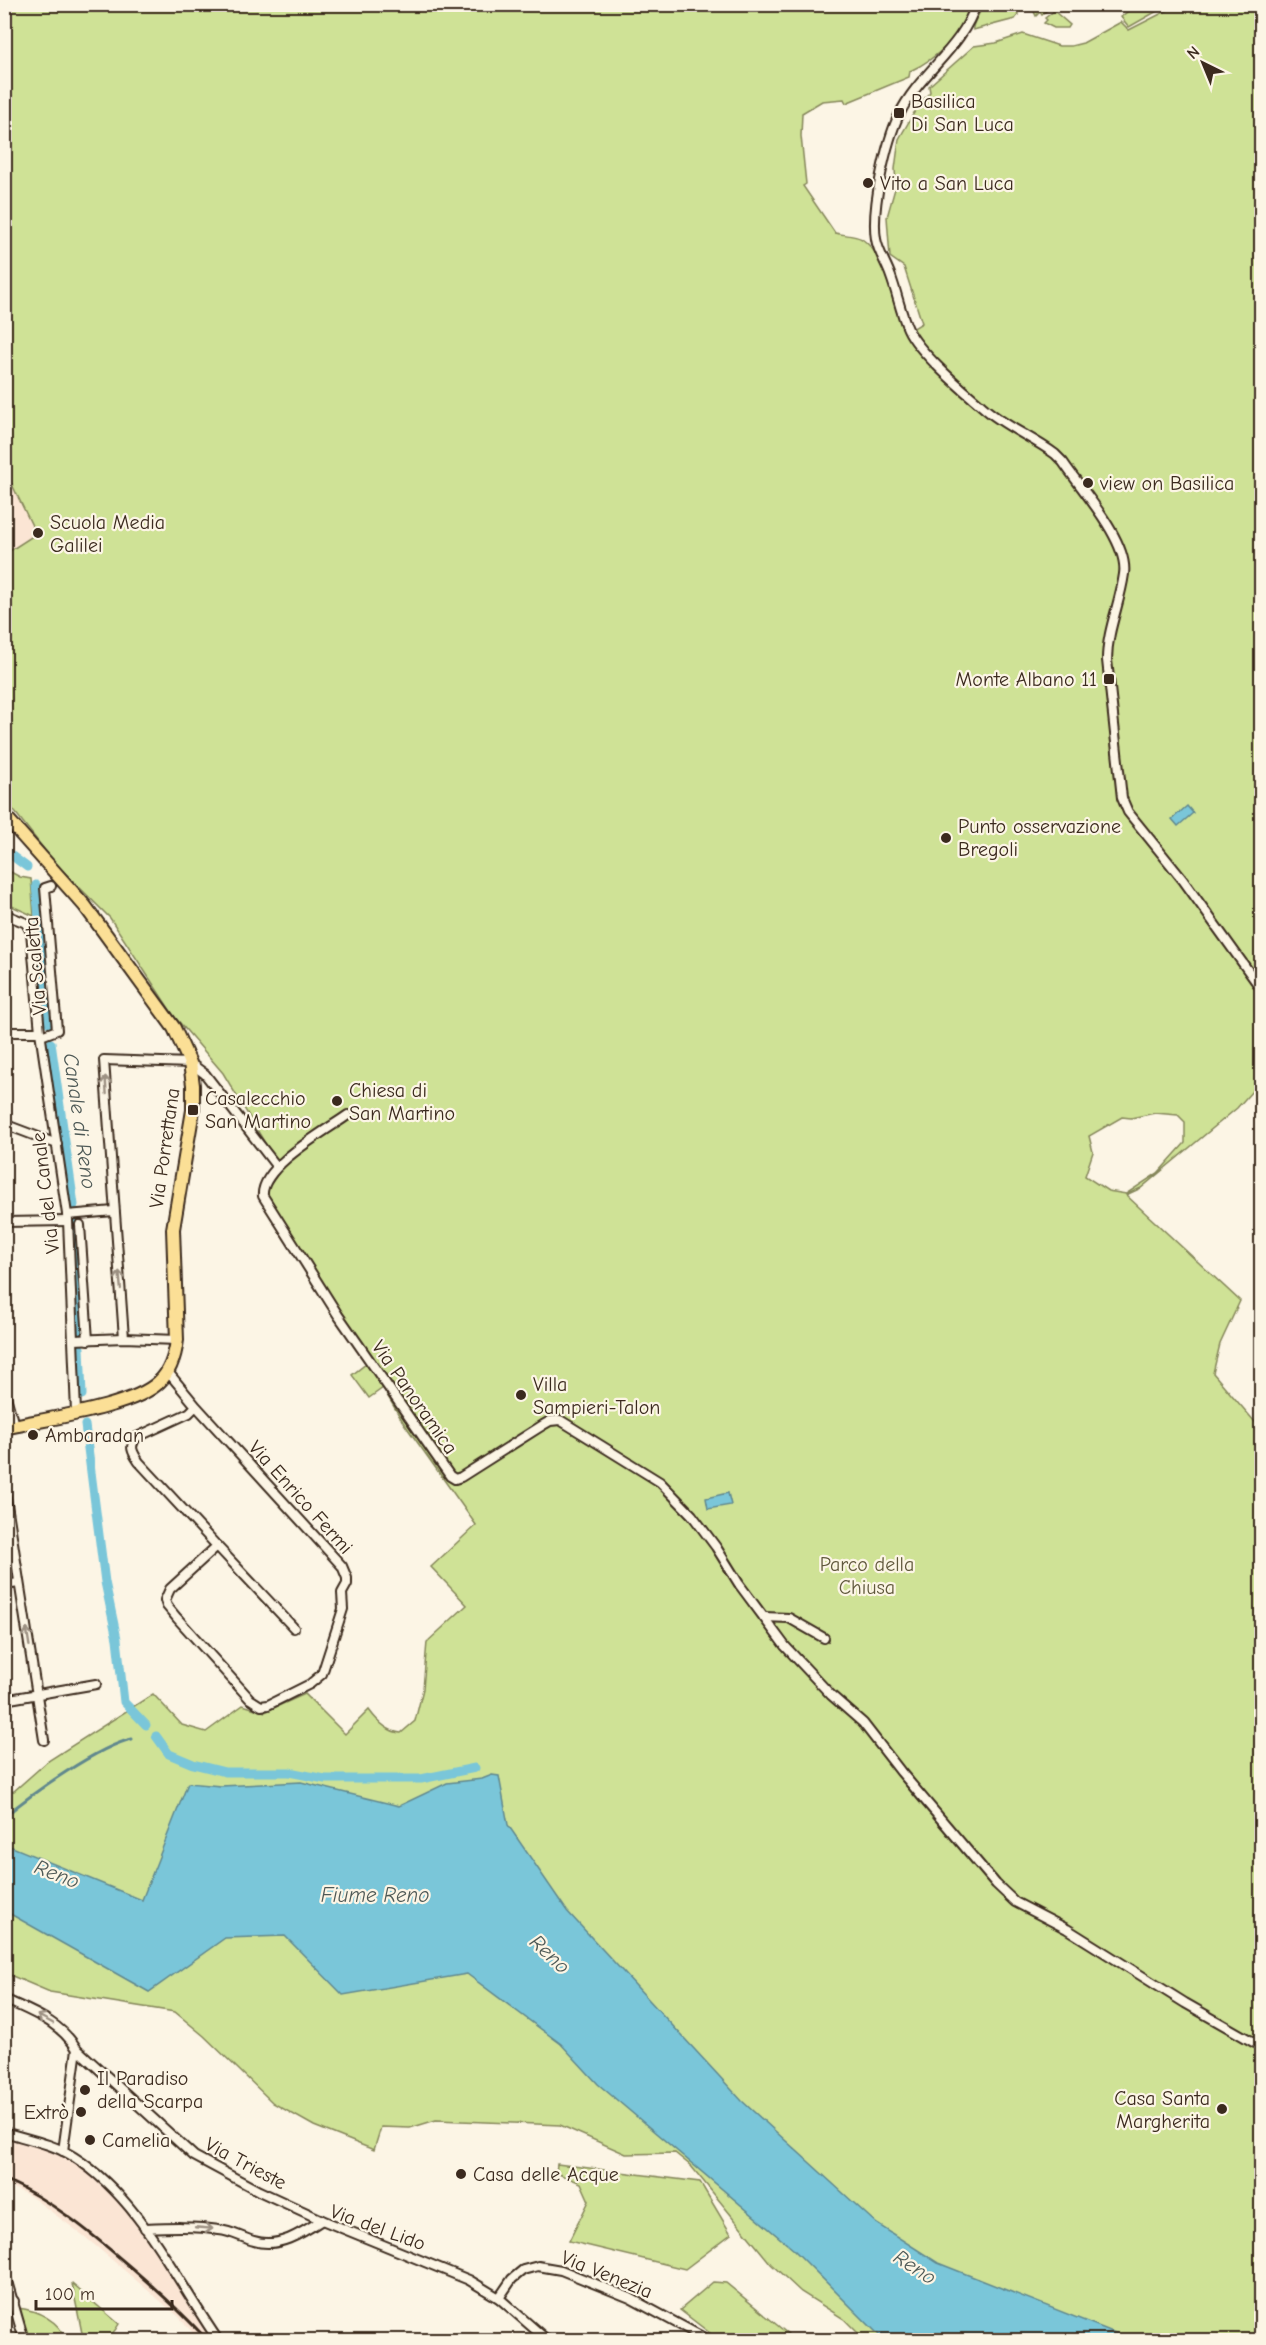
<svg xmlns="http://www.w3.org/2000/svg" width="1266" height="2345" font-family="'Comic Neue',sans-serif">
<rect width="100%" height="100%" fill="#fcf5e5"/>
<filter id="ink" filterUnits="userSpaceOnUse"><feTurbulence type="fractalNoise" baseFrequency=".0167" numOctaves="2"/><feDisplacementMap in="SourceGraphic" scale="12" xChannelSelector="R" yChannelSelector="G"/><feConvolveMatrix kernelMatrix="1 2 1 2 8 2 1 2 1" color-interpolation-filters="sRGB"/></filter>
<g filter="url(#ink)">
<!-- built -->
<g fill="#fbe5d4">
<polygon points="4,447 89,557 4,614"/>
<polygon points="5,2135 59,2154 94,2176 124,2208 166,2268 205,2330 214,2340 199,2340 178,2316 84,2236 30,2196 5,2184"/>
</g>
<!-- green -->
<g fill="#cfe296" stroke="#85865a" stroke-width="1.5" fill-rule="evenodd">
<path d="M983,4L1017,5L1018,15L1015,19L973,30C971,24 981,13 983,4Z"/>
<path d="M5,5H972C966,32 935,60 910,71L909,77L846,103L844,99L822,101L802,113L801,136L806,184L803,186L835,233C843,235 855,235 862,239C884,254 900,306 909,331L922,323L904,267L890,257L887,217L896,185L895,169L899,139L918,106L930,92L929,86L974,46L996,43L1023,34L1059,46H1071L1083,43L1121,22L1129,30L1178,5H1261V1081L1237,1108L1141,1188L1126,1195L1240,1301L1220,1344L1213,1373L1261,1429V2340H865L844,2319L801,2292L771,2264L691,2166L675,2153L626,2154L560,2125L436,2120L410,2128L381,2127L374,2150L314,2126L273,2103L204,2036L175,2012L50,1992L5,1973V1792L14,1791L48,1761L153,1694L182,1725L206,1732L243,1705L265,1712L305,1694L345,1734L369,1710C377,1721 387,1732 401,1733L415,1721L423,1689L427,1642L467,1605L431,1567L476,1525L403,1422L383,1388L369,1398L352,1375L367,1363L264,1194L278,1174L280,1168L223,1073L174,1016L110,918L54,862L11,807L5,789V554L36,534L5,470ZM1155,1113L1178,1115L1185,1122V1143L1158,1173L1126,1194L1108,1191L1085,1176L1093,1152L1089,1136L1122,1117L1131,1118Z"/>
<polygon points="1031,5 1048,5 1050,7 1042,15 1040,12 1036,16"/>
<polygon points="1124,5 1154,5 1159,10 1129,27 1121,17 1128,11"/>
<polygon points="1054,11 1070,25 1068,28 1054,28 1044,23 1047,20 1045,18"/>
<polygon points="5,869 20,877 31,879 34,916 5,903"/>
<polygon points="557,2164 700,2182 731,2234 685,2269 569,2241 589,2201 581,2183 556,2173"/>
<polygon points="713,2282 726,2283 788,2334 782,2340 719,2340 680,2310"/>
<path d="M72,2284L119,2324C110,2340 102,2343 83,2338Z"/>
<path d="M18,2308C37,2310 60,2321 66,2340H27Z"/>
</g>
<!-- water -->
<g fill="#7ac6d9" stroke="#61888e" stroke-width="1.5">
<polygon points="1187,806 1193,813 1178,826 1172,819"/>
<polygon points="728,1493 731,1505 708,1509 706,1498"/>
<polygon points="492,1775 499,1776 508,1825 567,1911 742,2101 877,2224 938,2263 1133,2340 884,2340 794,2250 598,2084 561,2044 467,1974 343,1995 285,1936 225,1938 149,1992 5,1911 5,1844 142,1900 188,1783 221,1786 301,1782 399,1806 447,1783 482,1779"/>
</g>
<g fill="none" stroke-linecap="round" stroke-linejoin="round">
<!-- stream -->
<path stroke="#61888e" stroke-width="3" d="M4,1817C31,1794 99,1746 132,1739"/>
<!-- canal -->
<g stroke="#7ac6d9" stroke-width="9">
<polyline points="4,850 27,867"/>
<polyline points="36,885 49,1023"/>
<polyline points="51,1043 74,1205"/>
<polyline points="75,1220 79,1332"/>
<polyline points="80,1348 82,1395"/>
<polyline points="85,1425 105,1582 117,1639 124,1702 146,1725"/>
<polyline points="156,1736 169,1754 193,1764 225,1772 289,1772 325,1779 421,1779 475,1768"/>
</g>
<!-- minor casing -->
<g stroke="#3b2a1e" stroke-width="12">
<g id="minor">
<path d="M976,4C962,49 919,73 899,115C886,142 871,209 876,239C878,252 887,264 891,277C897,293 901,314 908,329C919,353 962,389 983,407C1004,426 1032,437 1055,454L1063,462C1081,489 1129,542 1124,574C1120,604 1107,630 1107,660L1122,798L1128,812L1183,880L1262,990"/>
<polyline points="4,914 26,923 31,932 40,1032 68,1221 76,1412"/>
<polyline points="4,1032 40,1032"/>
<polyline points="41,1036 57,1030 45,888 51,886"/>
<path d="M348,1115C327,1130 260,1167 263,1196L338,1315L450,1476L455,1479L461,1477L543,1425L550,1421L560,1420L660,1482L692,1515L716,1547L739,1584L785,1646L831,1695L863,1723L901,1772L996,1884L1015,1902L1067,1929L1185,2003L1262,2047"/>
<polyline points="4,1124 57,1144"/>
<polyline points="67,1215 114,1211"/>
<polyline points="4,1222 68,1221"/>
<polyline points="80,1225 88,1340"/>
<polyline points="124,1338 104,1060 190,1063 205,1074 277,1167"/>
<polyline points="74,1340 124,1338 177,1340"/>
<path d="M168,1372L196,1406L189,1413L137,1437C128,1446 133,1453 139,1462L217,1546L170,1589L165,1600L167,1606L177,1618L250,1699L261,1706L268,1705L310,1684L322,1674L343,1609L342,1593L347,1584V1578L342,1566L196,1406"/>
<polyline points="4,1389 14,1425"/>
<polyline points="4,1485 44,1740"/>
<polyline points="217,1546 294,1628"/>
<polyline points="4,1585 19,1583"/>
<polyline points="764,1617 789,1618 824,1638"/>
<polyline points="4,1700 96,1684"/>
<path d="M4,1999C34,2013 59,2021 77,2049L194,2156L259,2191L322,2220L469,2280L499,2298L547,2340"/>
<path d="M4,2132C27,2139 54,2144 74,2157C140,2199 175,2278 218,2340"/>
<polyline points="63,2151 77,2049"/>
<path d="M145,2228C170,2227 195,2226 219,2230C231,2231 243,2238 254,2241C278,2249 302,2233 322,2220"/>
<polyline points="4,2271 24,2340"/>
<polyline points="499,2298 512,2279 523,2270 538,2266 561,2270 630,2298 708,2340"/>
<polyline points="4,2304 14,2301"/>
</g>
</g>
<!-- primary casing -->
<g stroke="#3b2a1e" stroke-width="16">
<path id="primary" d="M4,815L85,906L174,1028L190,1063L193,1085V1110L173,1229L177,1340C175,1356 171,1371 159,1382C133,1408 43,1419 4,1428"/>
</g>
<!-- minor -->
<use href="#minor" stroke="#fcf5e5" stroke-width="8"/>
<!-- primary -->
<use href="#primary" stroke="#fbdf96" stroke-width="12"/>
<!-- rail -->
<path stroke="#3b2a1e" stroke-width="3" d="M4,2179C51,2200 89,2231 128,2265C156,2289 183,2313 207,2340"/>
</g>
<!-- one-way arrows -->
<defs><path id="oneway-shaft" d="M-6 0H5M1.5-3L5.5 0L1.5 3" fill="none" stroke-width="1.6" stroke-linecap="round" stroke-linejoin="round" transform="scale(1.5)"/></defs>
<g stroke="#9c9082">
<use href="#oneway-shaft" transform="translate(106 1085) rotate(-94)"/>
<use href="#oneway-shaft" transform="translate(120 1280) rotate(-95)"/>
<use href="#oneway-shaft" transform="translate(28 1637) rotate(-99)"/>
<use href="#oneway-shaft" transform="translate(45 2019) rotate(-152)"/>
<use href="#oneway-shaft" transform="translate(204 2228) rotate(5)"/>
</g>
</g>
<!-- markers -->
<g fill="#3b2a1e" stroke="#fcf5e5" stroke-width="2">
<rect x="893" y="107" width="12" height="12" rx="3"/>
<circle cx="868" cy="183" r="6"/>
<circle cx="1088" cy="483" r="6"/>
<circle cx="38" cy="533" r="6"/>
<rect x="1103" y="673" width="12" height="12" rx="3"/>
<circle cx="946" cy="838" r="6"/>
<circle cx="337" cy="1101" r="6"/>
<rect x="187" y="1104" width="12" height="12" rx="3"/>
<circle cx="521" cy="1395" r="6"/>
<circle cx="33" cy="1435" r="6"/>
<circle cx="85" cy="2090" r="6"/>
<circle cx="1222" cy="2109" r="6"/>
<circle cx="81" cy="2112" r="6"/>
<circle cx="90" cy="2140" r="6"/>
<circle cx="461" cy="2174" r="6"/>
</g>
<g text-anchor="middle" stroke-width="4.5" stroke-linejoin="round" paint-order="stroke">
<!-- poi labels -->
<g font-size="20" fill="#3b2a1e" stroke="#fcf5e5" text-anchor="start">
<text x="911" y="108">Basilica<tspan x="911" dy="23">Di San Luca</tspan></text>
<text x="880" y="190">Vito a San Luca</text>
<text x="1100" y="490">view on Basilica</text>
<text x="50" y="529">Scuola Media<tspan x="50" dy="23">Galilei</tspan></text>
<text x="1097" y="686" text-anchor="end">Monte Albano 11</text>
<text x="958" y="833">Punto osservazione<tspan x="958" dy="23">Bregoli</tspan></text>
<text x="349" y="1097">Chiesa di<tspan x="349" dy="23">San Martino</tspan></text>
<text x="205" y="1105">Casalecchio<tspan x="205" dy="23">San Martino</tspan></text>
<text x="533" y="1391">Villa<tspan x="533" dy="23">Sampieri-Talon</tspan></text>
<text x="45" y="1442">Ambaradan</text>
<text x="97" y="2085">Il Paradiso<tspan x="97" dy="23">della Scarpa</tspan></text>
<text x="1210" y="2105" text-anchor="end">Casa Santa<tspan x="1210" dy="23">Margherita</tspan></text>
<text x="69" y="2119" text-anchor="end">Extrò</text>
<text x="102" y="2147">Camelia</text>
<text x="473" y="2181">Casa delle Acque</text>
</g>
<!-- street labels -->
<g font-size="20" fill="#3b2a1e" stroke="#fcf5e5">
<text transform="translate(35 966) rotate(-95)" y="7">Via Scaletta</text>
<text transform="translate(164 1148) rotate(-82)" y="7">Via Porrettana</text>
<text transform="translate(45 1193) rotate(-97)" y="7">Via del Canale</text>
<text transform="translate(415 1397) rotate(55)" y="7">Via Panoramica</text>
<text transform="translate(301 1497) rotate(48)" y="7">Via Enrico Fermi</text>
<text transform="translate(246 2163) rotate(28)" y="7">Via Trieste</text>
<text transform="translate(378 2227) rotate(20)" y="7">Via del Lido</text>
<text transform="translate(607 2274) rotate(22)" y="7">Via Venezia</text>
</g>
<!-- park labels -->
<g font-size="20" fill="#60583c" stroke="#fcf5e5">
<text x="867" y="1571">Parco della<tspan x="867" dy="23">Chiusa</tspan></text>
</g>
<!-- water labels -->
<g font-size="21" font-style="italic" fill="#4e5956" stroke="#fcf5e5">
<text transform="translate(80 1121) rotate(82)" y="7">Canale di Reno</text>
<text transform="translate(57 1874) rotate(21)" y="7">Reno</text>
<text x="375" y="1902">Fiume Reno</text>
<text transform="translate(550 1954) rotate(43)" y="7">Reno</text>
<text transform="translate(915 2267) rotate(33)" y="7">Reno</text>
</g>
</g>
<!-- margin -->
<rect width="1266" height="2345" fill="none" stroke="#fcf5e5" stroke-width="24"/>
<rect x="12" y="12" width="1242" height="2321" fill="none" stroke="#3b2a1e" stroke-width="2" filter="url(#ink)"/>
<!-- north arrow -->
<g transform="translate(1203 63) rotate(317)" stroke="#fcf5e5" stroke-width="4.5" paint-order="stroke">
<path d="M0-4.5L10 22L0 15L-10 22Z" fill="#3b2a1e"/>
<text y="-9" font-size="16" font-weight="bold" text-anchor="middle" fill="#3b2a1e">N</text>
</g>
<!-- scale -->
<path d="M36 2300v9h136v-9" fill="none" stroke="#3b2a1e" stroke-width="3"/>
<text x="45" y="2300" font-size="18" fill="#3b2a1e" stroke="#fcf5e5" stroke-width="4.5" paint-order="stroke">100 m</text>
</svg>
